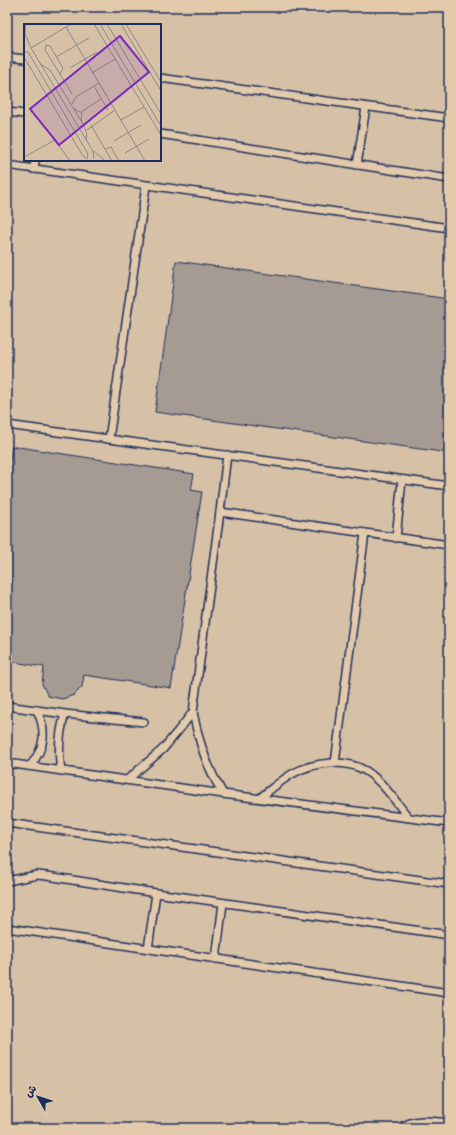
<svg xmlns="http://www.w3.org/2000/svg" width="456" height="1135" font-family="'Indie Flower','Playpen Sans Arabic',sans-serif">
<rect width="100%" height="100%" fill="#d7c1a6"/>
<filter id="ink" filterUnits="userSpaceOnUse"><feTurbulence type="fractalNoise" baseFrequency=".025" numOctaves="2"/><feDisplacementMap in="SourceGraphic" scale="8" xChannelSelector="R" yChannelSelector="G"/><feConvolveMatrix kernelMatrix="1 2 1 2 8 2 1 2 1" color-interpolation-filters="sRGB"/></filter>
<g filter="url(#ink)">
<!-- building -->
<g fill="#a59b93" stroke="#1b2f5e">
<polygon points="176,261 449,299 449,453 155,412"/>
<polygon points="12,446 194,474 191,490 202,492 171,688 84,675 82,687 74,695 62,699 48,696 42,684 44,667 7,661 7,465 9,465"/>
</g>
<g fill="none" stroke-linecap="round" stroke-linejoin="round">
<!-- service casing -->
<g stroke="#1b2f5e" stroke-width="10">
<g id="service">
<polyline points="7,57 25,59"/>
<polyline points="160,78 449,118"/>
<polyline points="7,112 25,114"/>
<polyline points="160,134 449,179"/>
<polyline points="7,165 449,228"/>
<polyline points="357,165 366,107"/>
<polyline points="34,169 35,160"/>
<polyline points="7,425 449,486"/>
<polyline points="109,439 146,186"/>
<polyline points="220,512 449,545"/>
<polyline points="396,538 402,480"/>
<polyline points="7,706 65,714 144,722"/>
<polyline points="7,763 223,794 449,823"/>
<polyline points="335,763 365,533"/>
<path d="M30,766C45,748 47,732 37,710"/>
<path d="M61,771C58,751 59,733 65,714"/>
<polyline points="127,780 163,749 178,731 193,712"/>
<path d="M223,794C207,767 199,743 193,712L220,512L227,455"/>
<path d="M260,798C270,790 280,781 292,774C313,762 345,758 366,771C383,782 396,802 408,817"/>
<polyline points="7,823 449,884"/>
<polyline points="7,881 37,875 47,876 156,893 449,935"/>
<polyline points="7,928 449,993"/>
<polyline points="148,949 156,893"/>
<polyline points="216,959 223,903"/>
<path d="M400,1128C415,1118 432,1121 449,1123"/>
</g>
</g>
<!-- service -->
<use href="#service" stroke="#e3caab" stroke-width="7"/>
</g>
</g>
<!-- overview -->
<g transform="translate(24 24)">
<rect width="137" height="137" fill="#d7c1a6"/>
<path fill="none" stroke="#8c8789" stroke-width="1" d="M2,0L1,10L7,24L69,127L70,135M70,0L137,111M76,0L137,102M83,0L137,90M97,0L137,67M102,0L137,58M42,3L121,137M7,24L47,0M0,28H4L64,130L63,135L59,132L0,33M32,33L65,14M16,40L26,46L59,100L63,110L62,116M46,44L73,28M68,49L91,35M36,50L39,44L26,22L22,21L21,26L44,63L48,70M70,62L84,86M48,80L52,73L75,59M49,84L58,89L57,97M57,88L77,75M97,96L120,83M67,101L88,137M63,106L91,86M90,117L117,101M81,125L87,123L95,137M70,127L81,137M101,129L125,115M0,133L31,116L46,137"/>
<path fill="#7b2cbf" fill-opacity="0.15" stroke="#7b2cbf" stroke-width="2" d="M96,12L125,48L35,121L6,85Z"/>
<rect width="137" height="137" fill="none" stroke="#1b2f5e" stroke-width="2"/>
</g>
<!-- margin -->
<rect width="456" height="1135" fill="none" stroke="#e3caab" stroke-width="24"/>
<rect x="12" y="12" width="432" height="1111" fill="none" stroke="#1b2f5e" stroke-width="1.5" filter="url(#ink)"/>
<!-- north arrow -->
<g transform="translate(38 1097) rotate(309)" stroke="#e3caab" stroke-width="3" paint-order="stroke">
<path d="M0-3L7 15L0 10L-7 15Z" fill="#1b2f5e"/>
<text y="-6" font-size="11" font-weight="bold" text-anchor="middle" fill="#1b2f5e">ش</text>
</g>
</svg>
